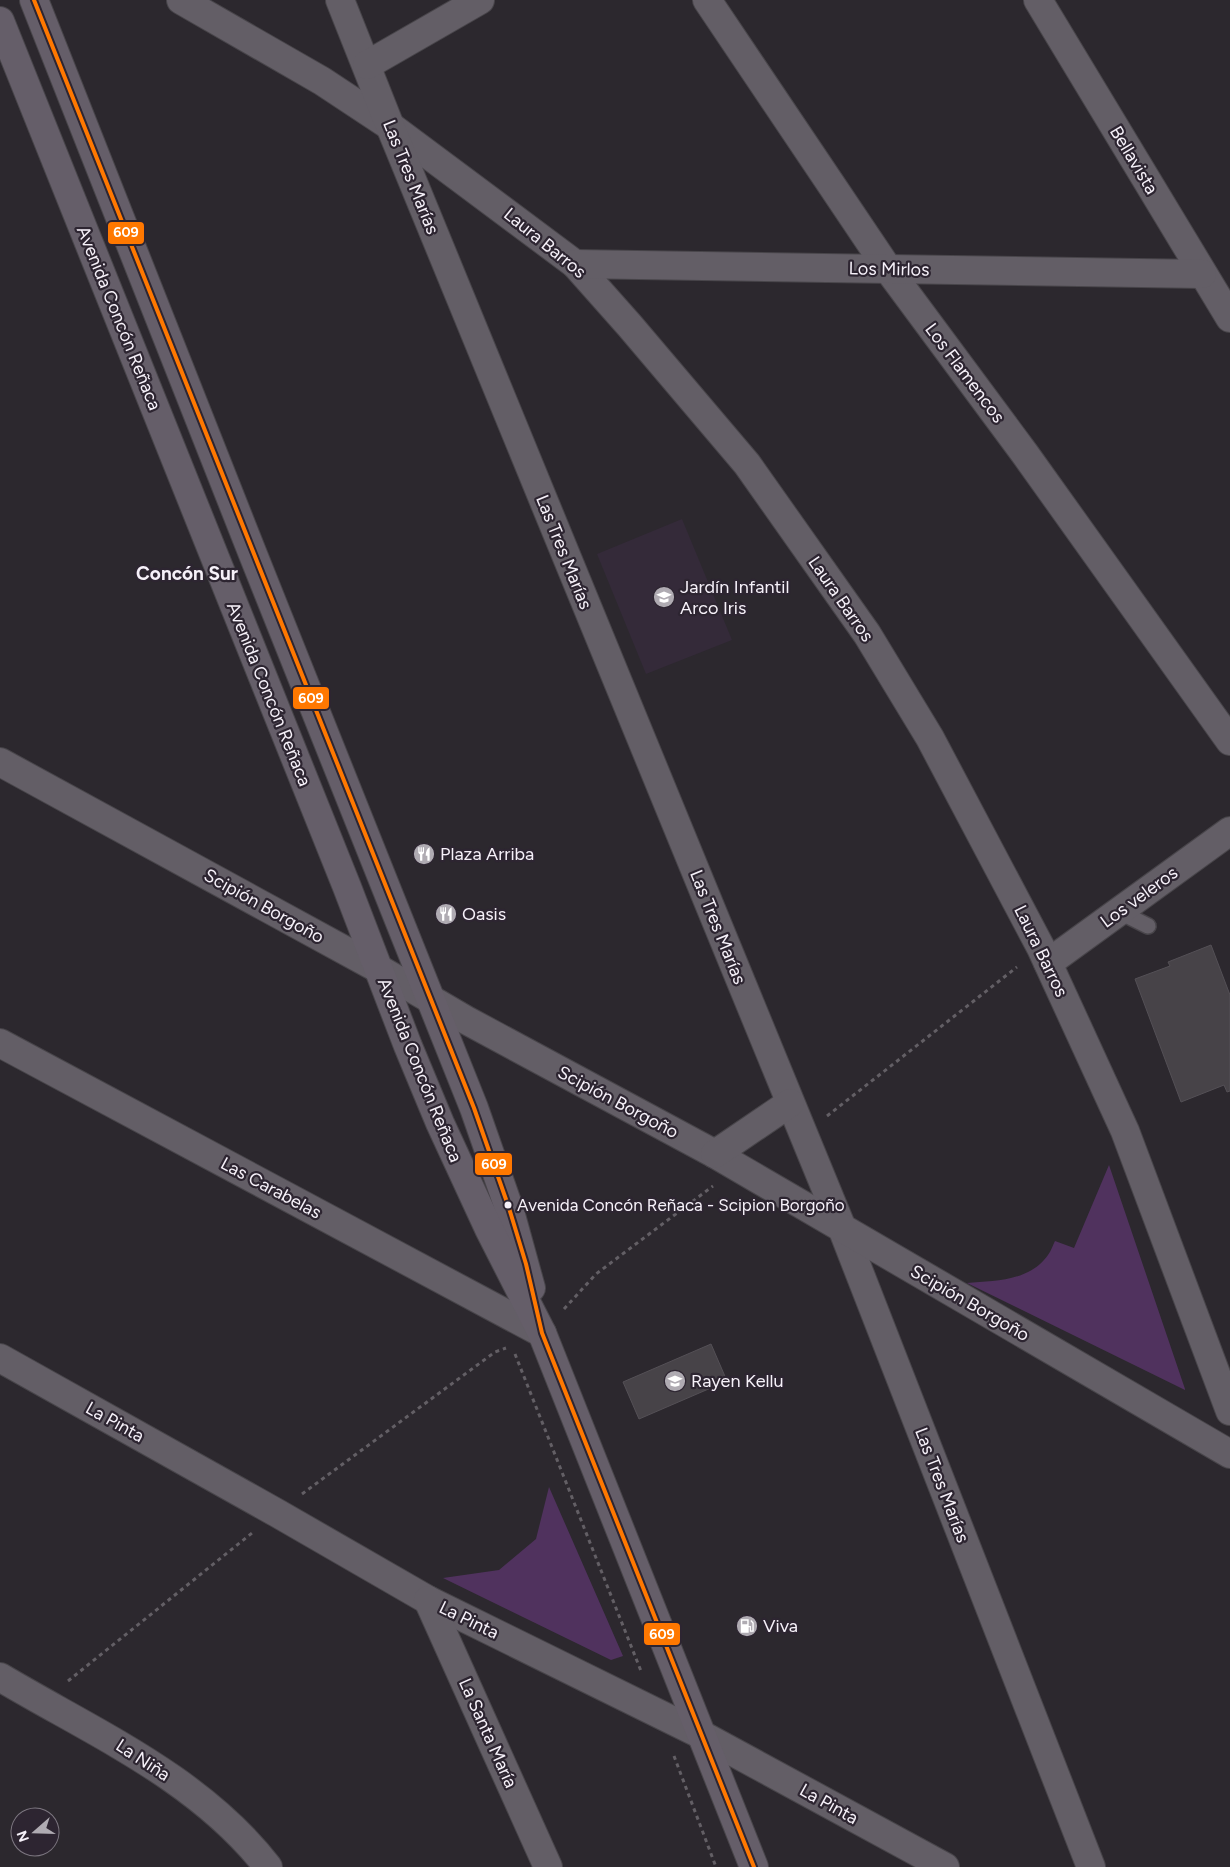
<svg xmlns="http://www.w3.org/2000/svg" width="1230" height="1867" font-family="Figtree,sans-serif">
<rect width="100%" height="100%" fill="#2c282e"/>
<!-- built -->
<polygon fill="#342a39" points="682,519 732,640 646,674 597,554"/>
<!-- green -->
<g fill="#50325e">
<path d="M1109,1165L1185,1389V1390L967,1283C995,1281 1030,1281 1048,1255C1051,1251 1053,1245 1055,1241L1074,1248Z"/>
<polygon points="549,1487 623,1656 611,1660 443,1578 499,1570 536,1539"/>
</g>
<!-- building -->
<g fill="#474348" stroke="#545056">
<polygon points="1211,945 1230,995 1230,1091 1227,1092 1224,1085 1181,1102 1135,979 1170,966 1168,962"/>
<polygon points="711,1344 727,1381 639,1419 623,1382"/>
</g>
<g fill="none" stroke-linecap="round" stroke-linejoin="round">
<!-- service casing -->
<g stroke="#48454a" stroke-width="18">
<polyline id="service" points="1118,911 1148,926"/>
</g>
<!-- minor casing -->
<g stroke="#48454a" stroke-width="30">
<g id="minor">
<polyline points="181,0 322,81 390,126 575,264 630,326 747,464 867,634 930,738 1041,948 1125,1131 1230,1411"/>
<polyline points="340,0 390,126 842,1228 1091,1867"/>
<polyline points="707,0 888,269 1025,454 1230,741"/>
<polyline points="1038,0 1230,318"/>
<polyline points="367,65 480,0"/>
<polyline points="575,264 1202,274"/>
<polyline points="1048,963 1230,831"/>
<polyline points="379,969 466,1020 715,1154 1230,1454"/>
<polyline points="0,1043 542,1333"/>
<polyline points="715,1154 790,1103"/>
<polyline points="0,1358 277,1513 428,1600 702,1735 945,1867"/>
<polyline points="428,1600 548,1867"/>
<path d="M0,1677C94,1733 199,1778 268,1867"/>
</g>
</g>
<!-- tertiary casing -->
<g stroke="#48454a" stroke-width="30">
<polyline id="tertiary" points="0,762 379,969"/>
</g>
<!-- primary casing -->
<g stroke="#48454a" stroke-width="30">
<g id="primary">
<polyline points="34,0 254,557 474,1108 509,1208 531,1288"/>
<polyline points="0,21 347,887 408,1046 440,1123 489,1229 542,1333 754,1867"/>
</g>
</g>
<!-- path -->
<g stroke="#635f65" stroke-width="3" stroke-dasharray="4 4" stroke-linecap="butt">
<polyline points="827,1116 1017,967"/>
<polyline points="564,1309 596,1274 713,1186"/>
<polyline points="515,1354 641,1671"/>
<polyline points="302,1494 495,1352 506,1348"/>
<polyline points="68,1681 252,1533"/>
<polyline points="674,1756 716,1867"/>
</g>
<!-- service -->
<use href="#service" stroke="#635e66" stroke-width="15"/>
<!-- minor -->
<use href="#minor" stroke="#635e66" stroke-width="28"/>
<!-- tertiary -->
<use href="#tertiary" stroke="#635e66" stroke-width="28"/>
<!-- primary -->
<use href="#primary" stroke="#655e69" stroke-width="28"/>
<!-- bus-1 casing -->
<g stroke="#2d2531" stroke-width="8">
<polyline id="bus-1" points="34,0 474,1108 509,1208 526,1264 542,1333 754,1867"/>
</g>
<!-- bus-1 -->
<use href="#bus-1" stroke="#ff7800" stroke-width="4"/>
</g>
<!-- icons -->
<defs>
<g id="school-disc" transform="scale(1.125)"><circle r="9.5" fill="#afabb2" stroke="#2d2531"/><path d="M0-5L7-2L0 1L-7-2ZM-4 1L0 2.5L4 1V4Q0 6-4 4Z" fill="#fff"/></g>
<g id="restaurant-disc" transform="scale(1.125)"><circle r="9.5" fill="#afabb2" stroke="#2d2531"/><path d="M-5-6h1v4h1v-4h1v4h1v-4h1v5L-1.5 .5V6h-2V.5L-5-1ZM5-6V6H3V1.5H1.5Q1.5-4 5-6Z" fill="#fff"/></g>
<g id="fuel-disc" transform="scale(1.125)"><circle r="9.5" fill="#afabb2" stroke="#2d2531"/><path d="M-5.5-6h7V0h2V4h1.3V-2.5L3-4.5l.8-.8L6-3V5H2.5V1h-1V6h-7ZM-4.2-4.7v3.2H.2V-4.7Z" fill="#fff"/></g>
</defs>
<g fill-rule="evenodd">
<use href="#school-disc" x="664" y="597"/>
<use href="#restaurant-disc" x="424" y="854"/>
<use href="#restaurant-disc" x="446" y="914"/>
<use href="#school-disc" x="675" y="1381"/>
<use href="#fuel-disc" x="747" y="1626"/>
</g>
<!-- markers -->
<circle fill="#f6f1f9" stroke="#2d2531" stroke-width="2" cx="508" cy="1205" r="4.5"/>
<g text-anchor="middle" stroke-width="4.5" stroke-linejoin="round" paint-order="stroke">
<!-- bus labels -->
<g font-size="17" fill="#f6f1f9" stroke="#2d2531" text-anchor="start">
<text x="517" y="1211">Avenida Concón Reñaca - Scipion Borgoño</text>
</g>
<!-- street labels -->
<g font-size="18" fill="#f6f1f9" stroke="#2d2531">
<text transform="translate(1134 160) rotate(59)" y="6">Bellavista</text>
<text transform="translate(411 177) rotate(68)" y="6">Las Tres Marías</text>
<text transform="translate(545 243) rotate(39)" y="6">Laura Barros</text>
<text transform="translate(889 269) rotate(1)" y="6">Los Mirlos</text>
<text transform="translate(119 318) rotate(68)" y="6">Avenida Concón Reñaca</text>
<text transform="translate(965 373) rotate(53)" y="6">Los Flamencos</text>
<text transform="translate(564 552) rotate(68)" y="6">Las Tres Marías</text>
<text transform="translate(841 599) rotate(55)" y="6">Laura Barros</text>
<text transform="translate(269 694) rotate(68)" y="6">Avenida Concón Reñaca</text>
<text transform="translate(1139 897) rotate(-36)" y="6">Los veleros</text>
<text transform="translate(264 906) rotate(29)" y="6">Scipión Borgoño</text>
<text transform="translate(718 927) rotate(68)" y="6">Las Tres Marías</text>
<text transform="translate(1041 951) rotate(64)" y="6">Laura Barros</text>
<text transform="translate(420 1070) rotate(68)" y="6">Avenida Concón Reñaca</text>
<text transform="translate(618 1102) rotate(28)" y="6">Scipión Borgoño</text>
<text transform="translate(271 1188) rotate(28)" y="6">Las Carabelas</text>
<text transform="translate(970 1303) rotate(30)" y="6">Scipión Borgoño</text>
<text transform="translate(115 1422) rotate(29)" y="6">La Pinta</text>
<text transform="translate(942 1485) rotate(69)" y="6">Las Tres Marías</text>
<text transform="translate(469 1620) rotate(26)" y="6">La Pinta</text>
<text transform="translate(488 1733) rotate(66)" y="6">La Santa María</text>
<text transform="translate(143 1760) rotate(33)" y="6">La Niña</text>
<text transform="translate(829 1804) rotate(29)" y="6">La Pinta</text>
</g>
<!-- poi labels -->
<g font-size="18" fill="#f6f1f9" stroke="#2d2531" text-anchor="start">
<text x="680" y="593">Jardín Infantil<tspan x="680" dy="21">Arco Iris</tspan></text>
<text x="440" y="860">Plaza Arriba</text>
<text x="462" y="920">Oasis</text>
<text x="691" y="1387">Rayen Kellu</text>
<text x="763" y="1632">Viva</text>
</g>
<!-- neighbourhood labels -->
<g font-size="19" font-weight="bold" fill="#f6f1f9" stroke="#2d2531">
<text x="187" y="580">Concón Sur</text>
</g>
</g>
<g stroke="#2d2531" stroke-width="2">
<rect x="107" y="221" width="38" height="24" rx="5" fill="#ff7800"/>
<rect x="292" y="686" width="38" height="24" rx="5" fill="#ff7800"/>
<rect x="474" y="1152" width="39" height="24" rx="5" fill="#ff7800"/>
<rect x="643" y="1622" width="38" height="24" rx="5" fill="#ff7800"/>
</g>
<g font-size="14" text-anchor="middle" font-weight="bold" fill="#fff">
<text x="126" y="237">609</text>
<text x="311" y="703">609</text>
<text x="494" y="1169">609</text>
<text x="662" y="1639">609</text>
</g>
<!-- north arrow -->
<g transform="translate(35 1832) rotate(250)"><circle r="24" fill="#2d2531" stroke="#7d7781"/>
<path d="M0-4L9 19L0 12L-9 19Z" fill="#afabb2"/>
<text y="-8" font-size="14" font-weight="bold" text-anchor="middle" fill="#f6f1f9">N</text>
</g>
</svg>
